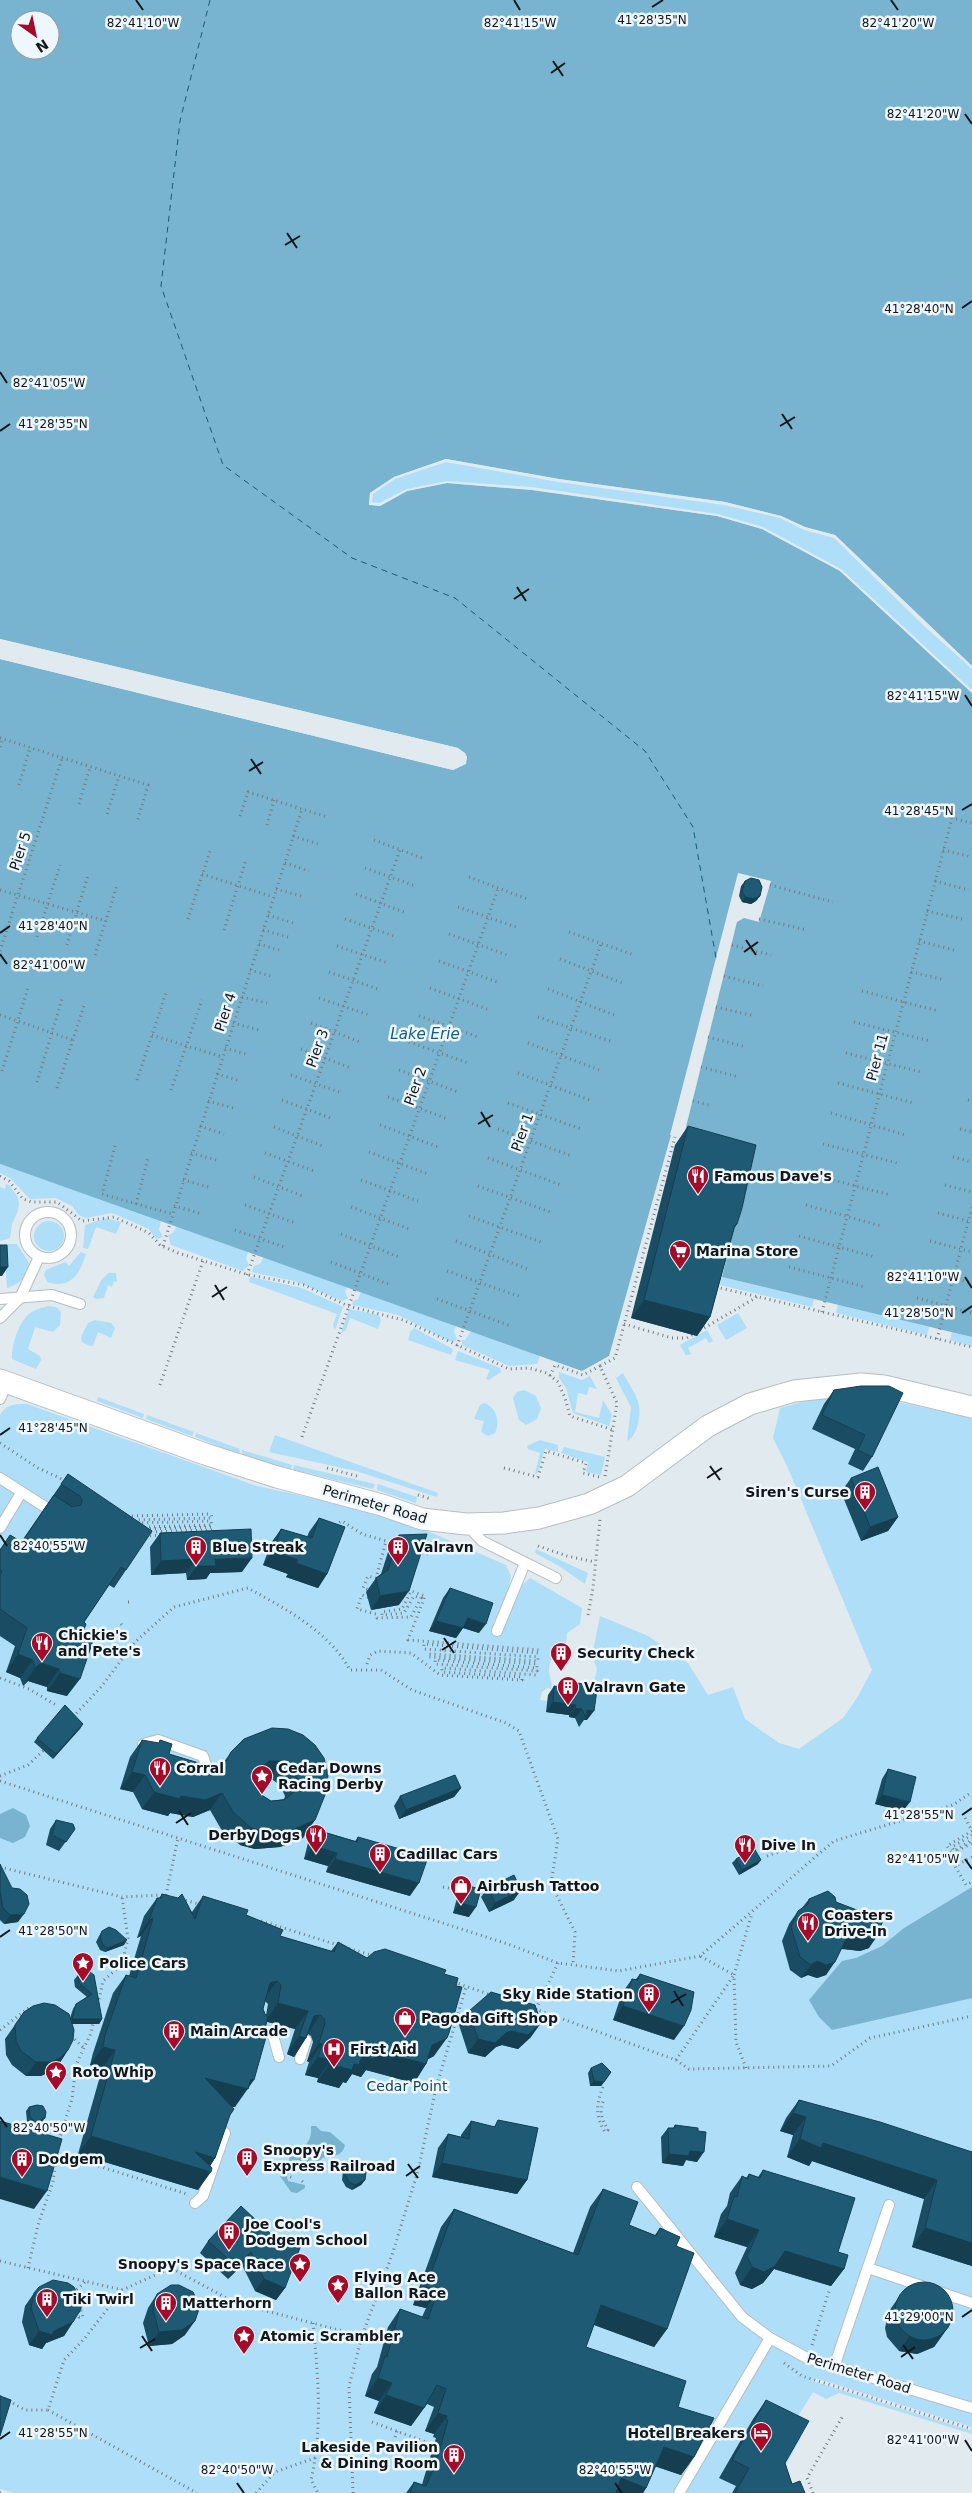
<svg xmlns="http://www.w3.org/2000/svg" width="972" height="2493" font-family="'DejaVu Sans',sans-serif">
<rect width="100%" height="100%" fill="#e1eaef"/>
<!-- green -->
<g fill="#aedef8">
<polygon points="446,459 725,502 781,516 835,535 972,666 972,693 840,571 369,505 370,493 394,477"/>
<polygon points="0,1164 161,1220 159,1230 163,1237 156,1239 149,1229 112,1213 85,1218 79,1215 72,1206 56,1198 30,1199 10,1178 0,1173"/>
<polygon points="6,1184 9,1185 17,1196 19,1203 18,1211 12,1224 10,1238 0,1241 0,1187 5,1189"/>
<polygon points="106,1218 121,1222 116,1234 96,1227 88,1249 83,1248 85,1225"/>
<circle cx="49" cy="1236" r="15"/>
<polygon points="177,1226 248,1252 246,1259 249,1265 243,1271 171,1245 168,1235 173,1233"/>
<path d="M4,1244H17L29,1263C29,1277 19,1284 7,1288Z"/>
<path d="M81,1252L86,1254C80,1273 71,1290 47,1282L44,1275L46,1270L65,1262L69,1266Z"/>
<polygon points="264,1257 347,1287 345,1292 348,1298 342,1301 295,1281 255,1273 252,1271 254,1266 260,1264"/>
<polygon points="109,1273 116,1273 117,1282 114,1281 112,1287 108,1285 104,1298 96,1299 93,1297 102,1279"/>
<polygon points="250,1277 302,1288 343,1307 335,1330 333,1325 337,1314 249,1282"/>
<polygon points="722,1277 814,1299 812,1307 720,1285"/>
<polygon points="361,1292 456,1326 454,1332 457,1339 454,1342 449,1341 398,1315 353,1305 352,1302 358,1299"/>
<polygon points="838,1304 929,1327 927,1335 836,1313"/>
<path d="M48,1306L56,1307L61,1312L60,1325L53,1332L35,1327L28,1349L40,1356L41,1360L36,1369L12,1359C11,1346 19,1322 29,1314C35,1309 42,1308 48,1306Z"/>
<polygon points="349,1309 379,1315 381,1320 378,1329 350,1318 346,1330 341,1333"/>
<polygon points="738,1313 747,1328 726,1340 717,1325"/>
<polygon points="95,1320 111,1323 115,1328 111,1338 98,1332 93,1346 90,1346 82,1342 81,1337 88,1323"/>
<polygon points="414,1328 451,1348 453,1350 451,1355 408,1340 410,1332"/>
<polygon points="707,1330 713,1341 709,1343 706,1338 688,1348 691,1354 686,1355 680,1345"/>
<polygon points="471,1331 540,1355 537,1364 509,1366 462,1345 462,1340 465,1340"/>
<polygon points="952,1332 972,1337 972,1346 950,1340"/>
<polygon points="458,1351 500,1368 501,1372 489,1380 486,1379 490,1370 455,1360"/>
<polygon points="559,1372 582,1380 590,1376 597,1389 589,1387 587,1395 578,1393 575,1412 599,1418 603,1400 612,1415 609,1426 573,1413 566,1388 559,1378"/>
<path d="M623,1373C628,1383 638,1396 639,1406C641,1416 637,1437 627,1441L631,1407L616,1378Z"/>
<polygon points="524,1390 536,1396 541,1408 537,1419 526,1425 519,1420 513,1398 517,1392"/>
<path d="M847,1395L888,1400L972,1418V2427L815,2378L813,2381L972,2431V2434L839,2393L826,2399L813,2392L790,2429L801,2438L784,2468L736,2486L732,2493H14L0,2489V1415C7,1404 14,1404 27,1404L257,1486L358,1508L384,1516L432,1533L506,1565L511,1576L509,1585L519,1588L530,1578L582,1608L580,1624L567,1633L566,1644C556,1651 548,1659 549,1672C550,1679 553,1682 551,1689L547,1688L542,1692L540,1700L547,1701L548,1696L589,1685L595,1678L597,1669L592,1656L600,1616L648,1636L688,1663L708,1695L733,1687L745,1719L779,1743L799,1749L843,1718L857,1698L872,1670L788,1468L773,1438L780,1408L805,1401Z"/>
<polygon points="98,1397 144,1414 143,1418 97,1401"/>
<path d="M484,1403C496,1407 501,1421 495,1433L488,1436L481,1432L484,1421L474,1419L480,1405Z"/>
<polygon points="147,1415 194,1432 192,1436 146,1419"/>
<polygon points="196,1433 240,1449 239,1454 195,1437"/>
<polygon points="275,1435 438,1493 437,1497 356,1471 269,1452"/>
<polygon points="540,1440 558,1445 558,1452 545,1449 537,1474 535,1474 540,1453 528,1449 527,1446"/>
<polygon points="564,1447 605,1457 601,1475 586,1472 588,1462 561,1453"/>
<polygon points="242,1450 292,1465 291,1470 242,1455"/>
<polygon points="294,1465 375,1484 373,1489 293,1470"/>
<polygon points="378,1484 417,1497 416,1503 377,1490"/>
<polygon points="536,1549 588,1573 585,1584 559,1566 535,1553"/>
</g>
<!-- water -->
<g fill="#78b3d0" fill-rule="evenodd">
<path d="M0,0H972V666L835,535L805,527L781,516L725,502L559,479L446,459L394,477L370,493L369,504L380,506L407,491L447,483L532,490L717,516L762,529L840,571L972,693V1337L722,1277L752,1158L671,1135L609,1356L582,1371L0,1164V659L453,770L465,764L467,757L458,748L0,639ZM20,20H50V50H20Z"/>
<polygon points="13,1808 26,1815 30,1826 25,1837 13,1843 0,1838 0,1814"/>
<polygon points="972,1887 972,1998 832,2030 819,2017 809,2000 842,1961 856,1958 882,1946 904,1928"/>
<path d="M311,2126H316L321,2131L330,2132L345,2145C342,2158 332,2155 322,2158L319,2163C310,2165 304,2160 295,2162L287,2177L288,2181L305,2185V2188L297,2193L291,2192L280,2176L289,2164L290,2147L299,2149C309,2145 312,2136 311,2126Z"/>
</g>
<!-- pier -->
<g fill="#e1eaef">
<polygon points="446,459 559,479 725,502 781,516 805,527 835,535 972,666 972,669 924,626 834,538 804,530 780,518 724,505 558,482 446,462 395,479 373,494 372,502 379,503 407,489 447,481 532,487 718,514 763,527 841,569 972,690 972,693 840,571 762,529 717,516 532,490 447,483 407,491 380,506 369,505 370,493 394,477"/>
<polygon points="0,639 458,748 465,753 467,757 466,764 453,770 0,659 0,656 453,767 463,762 463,754 457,750 0,642"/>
<polygon points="738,873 771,881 759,922 744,918 737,922 683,1139 670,1135"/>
</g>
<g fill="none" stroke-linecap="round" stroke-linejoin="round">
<!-- ferry -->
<polyline stroke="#135d7b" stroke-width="1" stroke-dasharray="6 5" stroke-linecap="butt" points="210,0 180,121 161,286 223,465 352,558 455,598 645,751 693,827 716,958"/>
<!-- service casing -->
<g stroke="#b5bec3" stroke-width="12">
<g id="service">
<circle cx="48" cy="1235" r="23"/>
<polyline points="0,1299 52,1295 80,1304"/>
<polyline points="0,1318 20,1298 39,1257"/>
<polyline points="0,1399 7,1383"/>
<polyline points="0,1478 56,1514"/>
<polyline points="467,1525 482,1541 556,1578"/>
<polyline points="0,1528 21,1493"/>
<polyline points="497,1631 525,1563"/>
<polyline points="143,1744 158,1740 203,1756 207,1768"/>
<polyline points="257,2026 257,2028 272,2032 279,2057"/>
<polyline points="300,2059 306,2040"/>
<polyline points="637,2187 742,2317 770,2338 807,2358 972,2408"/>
<polyline points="195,2203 203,2196 225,2133"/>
<polyline points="868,2268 972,2303"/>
<polyline points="834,2367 889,2205"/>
<polyline points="679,2493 770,2338"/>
</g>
</g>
<!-- minor casing -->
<g stroke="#b5bec3" stroke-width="23">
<polyline id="minor" points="0,1380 205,1454 277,1477 382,1505 422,1519 466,1524 504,1523 539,1518 589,1504 627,1486 708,1426 750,1404 794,1391 861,1384 884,1386 972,1407"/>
</g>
<!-- path -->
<g stroke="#757b7f" stroke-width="3" stroke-dasharray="1 4" stroke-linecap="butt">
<polyline points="0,738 148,785 137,822"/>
<polyline points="0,747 3,739"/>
<polyline points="19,785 30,748"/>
<polyline points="79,804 90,767"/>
<polyline points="107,814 119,776"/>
<polyline points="240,816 248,792 327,817"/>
<polyline points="267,825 274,800"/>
<polyline points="293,836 318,844"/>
<polyline points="374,840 425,859"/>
<polyline points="943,850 972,857"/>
<polyline points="285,863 309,871"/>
<polyline points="365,868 416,886"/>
<polyline points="202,874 273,897"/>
<polyline points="469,877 527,899"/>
<polyline points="935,881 969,890"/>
<polyline points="770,885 833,902"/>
<polyline points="276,889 301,896"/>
<polyline points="0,890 106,921"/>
<polyline points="356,894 406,913"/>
<polyline points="458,907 516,927"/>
<polyline points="927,911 962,919"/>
<polyline points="268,915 293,923"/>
<polyline points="188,919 211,848"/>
<polyline points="345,919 397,937"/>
<polyline points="759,919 807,930"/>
<polyline points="224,930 246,860"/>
<polyline points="263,930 288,937"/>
<polyline points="569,932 634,955"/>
<polyline points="449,934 507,955"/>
<polyline points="37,937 60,865"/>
<polyline points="919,941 954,950"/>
<polyline points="259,944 283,951"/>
<polyline points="67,945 88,875"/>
<polyline points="732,945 771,955"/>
<polyline points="337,946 388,963"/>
<polyline points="0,951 62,758"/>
<polyline points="95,955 117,885"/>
<polyline points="560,959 625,984"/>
<polyline points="439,961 497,982"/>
<polyline points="250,970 274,977"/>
<polyline points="329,972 378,989"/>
<polyline points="911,972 945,980"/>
<polyline points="724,976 763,986"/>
<polyline points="430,988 487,1009"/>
<polyline points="548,989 614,1015"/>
<polyline points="862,991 938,1011"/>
<polyline points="242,997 267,1003"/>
<polyline points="319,998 369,1015"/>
<polyline points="716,1007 755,1016"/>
<polyline points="0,1015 73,1040"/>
<polyline points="419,1016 478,1037"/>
<polyline points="538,1017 613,1042"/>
<polyline points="854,1022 930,1041"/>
<polyline points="233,1023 259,1030"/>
<polyline points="311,1023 360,1042"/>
<polyline points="152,1035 222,1057"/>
<polyline points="708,1037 746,1047"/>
<polyline points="409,1042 468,1063"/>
<polyline points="528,1043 602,1071"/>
<polyline points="225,1048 249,1055"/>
<polyline points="301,1049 351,1068"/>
<polyline points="846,1053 921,1072"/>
<polyline points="701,1067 739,1077"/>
<polyline points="399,1070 458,1092"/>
<polyline points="2,1071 28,988"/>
<polyline points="518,1073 592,1101"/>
<polyline points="217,1074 241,1081"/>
<polyline points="291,1075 342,1093"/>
<polyline points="137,1080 167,990"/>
<polyline points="37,1082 62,999"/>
<polyline points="838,1083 913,1103"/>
<polyline points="57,1088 84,1006"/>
<polyline points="171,1090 202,1000"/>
<polyline points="388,1097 448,1119"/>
<polyline points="282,1100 333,1119"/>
<polyline points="968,1100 972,1101"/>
<polyline points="208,1101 233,1108"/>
<polyline points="693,1101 712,1106"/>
<polyline points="508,1103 581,1129"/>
<polyline points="831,1113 905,1135"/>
<polyline points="380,1125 438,1147"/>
<polyline points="200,1126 224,1134"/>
<polyline points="274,1127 323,1146"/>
<polyline points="498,1129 572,1156"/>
<polyline points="960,1129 972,1132"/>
<polyline points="823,1144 897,1163"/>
<polyline points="115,1146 102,1194 172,1214"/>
<polyline points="369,1152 428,1174"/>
<polyline points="191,1153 216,1160"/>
<polyline points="265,1153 314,1171"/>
<polyline points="953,1157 972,1162"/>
<polyline points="488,1158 561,1185"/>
<polyline points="814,1175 890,1195"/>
<polyline points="0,1176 9,1181 23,1199 32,1202 57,1202 82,1221 114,1217 149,1233 160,1245 178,1253 249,1275 304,1285 348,1306 403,1320 509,1369 529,1368 547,1373 558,1382 565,1398 570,1416 613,1430"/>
<polyline points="254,1177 305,1197"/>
<polyline points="183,1180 209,1187"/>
<polyline points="361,1180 418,1201"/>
<polyline points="945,1185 972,1192"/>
<polyline points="478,1186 553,1213"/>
<polyline points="136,1204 148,1158"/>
<polyline points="245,1205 295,1223"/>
<polyline points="806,1205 881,1226"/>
<polyline points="174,1206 199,1213"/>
<polyline points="351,1207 409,1229"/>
<polyline points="938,1213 972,1222"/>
<polyline points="469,1216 541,1242"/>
<polyline points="235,1230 287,1248"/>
<polyline points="341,1234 399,1257"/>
<polyline points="799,1236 875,1257"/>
<polyline points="456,1241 530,1270"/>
<polyline points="930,1241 972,1252"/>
<polyline points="163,1246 302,809"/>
<polyline points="331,1262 388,1284"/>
<polyline points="789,1267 865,1287"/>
<polyline points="924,1270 972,1283"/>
<polyline points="447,1271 521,1297"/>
<polyline points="247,1275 400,850"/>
<polyline points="716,1287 972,1347"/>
<polyline points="917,1298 972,1313"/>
<polyline points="437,1299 511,1326"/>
<polyline points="822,1312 952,818 972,823"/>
<polyline points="624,1324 672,1338 687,1338 757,1297"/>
<polyline points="937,1339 972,1207"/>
<polyline points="457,1346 601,944"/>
<polyline points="550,1376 555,1365 583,1375 600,1366"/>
<polyline points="160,1385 203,1261"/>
<polyline points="302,1437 498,889"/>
<polyline points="0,1443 38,1468 66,1481"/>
<polyline points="327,1468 357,1476"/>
<polyline points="504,1468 538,1477 546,1451 586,1463 583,1473 599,1477"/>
<polyline points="605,1476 617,1403 600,1366 615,1358 675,1137"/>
<polyline points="418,1495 431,1499"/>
<polyline points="131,1520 131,1516 211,1514"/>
<polyline points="335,1525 342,1521 362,1534 386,1541 376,1578 368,1576 363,1588 370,1590"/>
<polyline points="144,1527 212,1525 211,1521 135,1523 135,1520 212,1518 211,1514"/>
<polyline points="145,1529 212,1527 212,1530 148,1532"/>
<polyline points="145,1536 161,1535"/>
<polyline points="538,1546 567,1556 595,1562"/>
<polyline points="417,1552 428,1554 429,1549 419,1546"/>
<polyline points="128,1602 130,1602"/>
<polyline points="588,1615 593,1588 600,1519"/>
<polyline points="121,1624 123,1626"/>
<polyline points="102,1639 102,1642"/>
<polyline points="367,1664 370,1655 378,1651 411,1653 440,1675 522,1680 522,1677 442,1672 442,1668 536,1675 537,1671 435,1664 435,1660 537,1668 537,1664 429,1657 429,1654 538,1661 538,1657 424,1649 424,1644 538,1653 539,1650 408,1640 425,1596 411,1591 402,1609 382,1612 382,1615 404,1613 414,1596 421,1598 411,1617 377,1618 376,1614 357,1609 362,1595 370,1598"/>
<polyline points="0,1678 29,1689 56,1705"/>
<path d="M73,1717L101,1687L135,1642L174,1607L248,1588C284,1608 330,1632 350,1670H381L412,1690L506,1723L519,1731L558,1839L551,1884L575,1932L573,1965"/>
<polyline points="0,1776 28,1765 46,1748"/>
<polyline points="0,1781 508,1944 558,1963 619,1971 700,1956 834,1841 953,1805 972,1792"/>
<polyline points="965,1818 972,1831"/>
<polyline points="972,1831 947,1846 952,1854 972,1843"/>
<polyline points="972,1835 952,1847 954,1851 972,1840"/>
<polyline points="802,1848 803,1851"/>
<polyline points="767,1856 782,1851 793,1850"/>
<polyline points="972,1857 955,1866 966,1885 972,1882"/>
<polyline points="0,1867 122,1897 163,1895"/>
<polyline points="443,1887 464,1891"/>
<polyline points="166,1895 178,1838"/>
<polyline points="181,1899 202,1905"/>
<polyline points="261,1921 338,1945"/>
<polyline points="344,1947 374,1956"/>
<polyline points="454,1982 491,1995"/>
<polyline points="98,2004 103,1981 122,1964 128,1938 122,1897"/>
<polyline points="535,2009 676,2060 689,2069 831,2066 870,2038 972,2016"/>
<polyline points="536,2009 558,1963"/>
<polyline points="0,2030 30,2007 34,2008"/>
<polyline points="71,2036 84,2048"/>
<polyline points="676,2060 734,1975 700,1956"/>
<polyline points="746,2068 736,2042 734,1975 752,1913"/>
<path d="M603,2087C596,2104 595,2116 605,2132L608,2130C601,2118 599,2112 604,2099"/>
<polyline points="59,2140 72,2099 76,2065 90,2035 94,2020"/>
<polyline points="70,2157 187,2194"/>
<polyline points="281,2173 293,2178"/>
<polyline points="302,2181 303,2182"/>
<polyline points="0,2261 122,2290"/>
<polyline points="28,2268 38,2225 53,2182 56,2159"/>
<polyline points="73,2293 85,2282"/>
<polyline points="78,2312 79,2317 83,2317 78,2302"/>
<path d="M313,2323C318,2375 323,2428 311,2480L318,2493"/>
<polyline points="812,2345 829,2291"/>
<polyline points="784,2363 802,2376 972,2429"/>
<polyline points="0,2396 25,2410 48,2410 64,2360 85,2338 122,2290 171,2268 236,2303 362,2336 392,2255 418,2171 436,2088 466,1987"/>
<polyline points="48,2410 197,2493"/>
<polyline points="372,2422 437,2446"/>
<polyline points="395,2437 397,2431"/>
<polyline points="0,2493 1,2493"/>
<polyline points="256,2493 275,2472 315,2458"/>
<polyline points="353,2493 349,2386 362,2336"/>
<polyline points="813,2493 807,2478 844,2414"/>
</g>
<!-- service -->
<use href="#service" stroke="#fff" stroke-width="10"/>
<!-- minor -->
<use href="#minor" stroke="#fff" stroke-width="21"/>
</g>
<!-- wall -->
<g fill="#1a4d64" fill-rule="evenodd">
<polygon points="745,881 760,896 756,901 751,904 742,902 739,896 741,886"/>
<polygon points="688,1126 737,1224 734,1229 710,1317 697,1336 631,1318 675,1145"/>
<polygon points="889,1386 872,1457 863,1471 848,1464 855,1449 812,1429 824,1404 834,1390"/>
<polygon points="68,1474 126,1570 114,1588 109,1585 84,1622 83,1632 67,1696 47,1691 47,1687 28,1681 23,1686 20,1678 6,1672 15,1646 0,1636 0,1549 21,1542"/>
<polygon points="851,1478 898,1517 888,1531 861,1541 841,1492"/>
<polygon points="319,1518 327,1574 318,1588 286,1577 288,1574 263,1565 271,1543 281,1529 307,1537 309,1532"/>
<polygon points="160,1533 242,1572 210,1573 206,1579 187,1580 186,1573 151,1575 150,1547"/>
<polygon points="399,1535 399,1605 371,1610 366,1592 376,1578 381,1574 389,1549"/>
<polygon points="450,1588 479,1633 463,1628 456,1638 429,1631 443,1598"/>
<polygon points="571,1682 587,1720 584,1720 579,1727 575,1718 569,1717 569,1715 546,1712 548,1695 554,1686 567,1688"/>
<polygon points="83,1724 53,1759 34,1742 37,1738"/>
<path d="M303,1735V1838L280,1847L255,1849L240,1845L221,1829L210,1810L193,1817L170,1813L168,1816L142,1809L133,1792L120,1789L130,1757L142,1740L169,1754L219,1769L231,1752ZM257,1778H270L280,1785L285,1796L284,1799L271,1801L260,1794L257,1788Z"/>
<polygon points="888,1769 903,1811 875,1804 882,1779"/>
<polygon points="461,1788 454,1797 399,1819 394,1806 400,1796"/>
<polygon points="56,1820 75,1829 59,1851 46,1845 50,1829"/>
<polygon points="317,1830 355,1841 358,1837 410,1896 326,1872 328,1866 304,1859 308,1843"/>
<polygon points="736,1859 758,1864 739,1875 732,1863"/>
<polygon points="0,1864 18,1922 4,1924 0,1920"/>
<polygon points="464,1885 469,1917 453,1913 458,1894"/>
<polygon points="488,1888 514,1900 489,1912 481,1897"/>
<path d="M162,1894L192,1912L203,1896L246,1915L280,1936L331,1951L338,1942L367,1958L444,1974L434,2056L428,2059L426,2064L414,2083L366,2070L361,2077L352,2074L346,2083L343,2082L339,2088L317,2082L318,2078L305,2075L309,2062L307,2061L313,2042L311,2036L308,2034L306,2038L294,2057L287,2054L295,2029L267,2022L235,2107H232L215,2158L210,2166L198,2190L78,2154L102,2069L90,2065L93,2053L113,1993L126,1975L129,1976L141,1936L137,1938L144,1916L157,1898H159ZM265,2001L268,2004L266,2015L265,2014L263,2009Z"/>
<polygon points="809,1899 836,1902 869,1948 860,1951 841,1949 826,1975 817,1978 808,1975 801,1978 790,1970 782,1941 789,1924 798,1911 802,1908"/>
<polygon points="102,1931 124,1945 105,1952 100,1950 96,1942 99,1936"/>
<polygon points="86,1969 102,2019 99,2024 72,2024 68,2050 59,2064 51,2071 41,2076 26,2076 12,2065 6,2055 5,2039 24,2012 70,2018 73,2009 76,2004 87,1997 75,1987 74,1980 78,1975"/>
<polygon points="640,1974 674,2040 613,2020 622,1993 632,1979 636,1979"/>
<polygon points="469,2011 531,2037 518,2049 502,2045 496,2047 485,2057 468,2053 459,2025"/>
<polygon points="591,2068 611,2072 601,2086 590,2086 588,2073"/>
<polygon points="799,2100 972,2152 972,2266 912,2247 924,2199 812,2161 809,2166 787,2157 793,2135 780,2131 786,2118"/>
<polygon points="29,2107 42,2122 32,2126 27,2122 26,2111"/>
<polygon points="498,2120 527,2180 517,2194 432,2177 438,2148 448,2134 461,2137 461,2135 471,2121 494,2127"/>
<polygon points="675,2125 698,2131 697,2162 686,2160 683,2166 662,2163 661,2137 668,2128 673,2128"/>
<polygon points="347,2166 365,2180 361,2185 352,2190 346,2187 342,2180 343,2171"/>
<polygon points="763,2170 838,2252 844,2269 831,2286 774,2269 763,2283 752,2289 740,2285 735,2273 747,2247 714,2237 721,2214 727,2206 730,2193 742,2176 746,2178 749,2174 758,2177"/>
<polygon points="603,2189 629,2225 655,2235 660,2228 676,2246 667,2329 654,2347 594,2325 586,2347 678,2407 694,2457 681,2475 655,2466 646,2488 643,2493 406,2493 414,2482 422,2485 423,2481 436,2438 433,2437 434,2434 425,2431 434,2407 427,2404 411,2426 374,2413 379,2401 365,2396 372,2374 377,2367 388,2327 400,2309 422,2317 426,2308 413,2305 441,2227 454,2209 573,2253 590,2207"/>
<polygon points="241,2206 285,2288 276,2300 255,2291 242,2265 228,2279 200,2253 208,2241"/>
<polygon points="34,2293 73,2322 64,2336 46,2343 42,2349 29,2345 22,2322 25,2306"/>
<polygon points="157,2294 185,2335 172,2344 149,2346 143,2323 148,2308"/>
<polygon points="899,2297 949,2326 934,2347 917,2354 899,2351 887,2337 885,2328 889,2311"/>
<polygon points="766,2400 785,2463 792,2484 805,2493 732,2493 736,2486 719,2478 753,2419"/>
</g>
<!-- shaded-wall -->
<g fill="#153f51">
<polygon points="760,896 756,901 751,904 742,902 745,897"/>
<polygon points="0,1267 8,1267 2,1276 0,1276"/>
<polygon points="644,1300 710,1317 697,1336 631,1318"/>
<polygon points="898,1517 888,1531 861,1541 870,1527"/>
<polygon points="273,1551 298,1560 288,1574 263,1565"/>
<polygon points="252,1558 242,1572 210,1573 206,1579 187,1580 197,1566 215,1559"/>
<polygon points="196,1559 186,1573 151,1575 161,1561"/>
<polygon points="296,1563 327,1574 318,1588 286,1577"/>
<polygon points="409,1591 399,1605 371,1610 380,1596"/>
<polygon points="468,1618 486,1624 479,1633 463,1628 456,1638 429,1631 436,1621"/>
<polygon points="18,1654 33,1660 20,1678 6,1672"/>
<polygon points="41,1663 59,1669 47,1687 28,1681 23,1686 35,1668"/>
<polygon points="60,1673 80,1679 67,1696 47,1691"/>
<polygon points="553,1702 576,1705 569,1715 546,1712"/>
<polygon points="575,1708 582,1709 575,1718 569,1717"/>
<polygon points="587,1710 594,1711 587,1720 584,1720 586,1718"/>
<polygon points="83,1724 80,1729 53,1759 56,1754"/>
<polygon points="269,1761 281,1761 270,1778 257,1778 247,1786 259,1769"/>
<polygon points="132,1772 145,1775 133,1792 120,1789"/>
<polygon points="461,1788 454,1797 399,1819 406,1810"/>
<polygon points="154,1792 181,1796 222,1793 210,1810 193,1817 170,1813 168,1816 142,1809"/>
<polygon points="882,1795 910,1802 903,1811 875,1804"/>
<polygon points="315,1820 303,1838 280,1847 255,1849 240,1845 251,1828"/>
<polygon points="313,1846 337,1853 328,1866 304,1859"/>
<polygon points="335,1859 419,1883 410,1896 326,1872"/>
<polygon points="761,1860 758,1864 739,1875 742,1870"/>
<polygon points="521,1890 514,1900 489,1912 495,1903"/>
<polygon points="460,1903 476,1907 469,1917 453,1913"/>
<polygon points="24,1914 18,1922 4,1924 10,1915"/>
<polygon points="153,1918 141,1936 137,1938 149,1920"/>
<polygon points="848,1935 878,1935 869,1948 860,1951 838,1948"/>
<polygon points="127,1940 124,1945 105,1952 108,1948"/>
<polygon points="817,1961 835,1962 826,1975 817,1978 808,1975 801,1978 811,1965"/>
<polygon points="277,1981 264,1999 270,1983"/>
<polygon points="278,2003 308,2011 295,2029 266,2021"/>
<polygon points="623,2006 684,2026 674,2040 613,2020"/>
<polygon points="320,2015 308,2033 314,2016"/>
<polygon points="72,2019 102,2019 99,2024 68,2024"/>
<polygon points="541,2023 531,2037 518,2049 502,2045 496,2047 485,2057 468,2053 478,2039 506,2033"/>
<polygon points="299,2036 306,2038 294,2057 287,2054"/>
<polygon points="447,2038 434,2056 421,2063 426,2064 414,2083 366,2070 361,2077 352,2074 346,2083 343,2082 339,2088 317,2082 329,2064 354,2064 362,2056 376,2051 432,2045"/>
<polygon points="319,2043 322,2044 309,2062 307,2061"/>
<polygon points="103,2047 115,2050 102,2069 90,2065"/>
<polygon points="68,2050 59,2064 51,2071 41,2076 26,2076 36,2062"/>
<polygon points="318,2057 331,2060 318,2078 305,2075"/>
<polygon points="205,2078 251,2079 254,2080 235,2107 193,2097"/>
<polygon points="594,2081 604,2082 601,2086 590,2086"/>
<polygon points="793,2113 806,2117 793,2135 780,2131"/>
<polygon points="45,2118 42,2122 32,2126 35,2122"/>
<polygon points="91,2136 195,2152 215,2158 207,2171 211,2172 198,2190 78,2154"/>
<polygon points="800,2139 823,2143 937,2180 924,2199 812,2161 809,2166 787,2157"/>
<polygon points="690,2151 704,2152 697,2162 686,2160 683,2166 662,2163 669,2154"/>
<polygon points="442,2163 527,2180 517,2194 432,2177"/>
<polygon points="0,2177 47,2191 34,2209 0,2199"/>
<polygon points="365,2180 361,2185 352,2190 355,2185"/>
<polygon points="727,2219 759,2230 747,2247 714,2237"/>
<polygon points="925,2228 972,2243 972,2266 912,2247"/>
<polygon points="785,2251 844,2269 831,2286 774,2269 763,2283 752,2289 740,2285 752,2267"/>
<polygon points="251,2252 242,2265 228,2279 237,2267"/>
<polygon points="264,2279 285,2288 276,2300 255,2291"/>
<polygon points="426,2287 438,2290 426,2308 413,2305"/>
<polygon points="601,2305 667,2329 654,2347 589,2323"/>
<polygon points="195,2321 185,2335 172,2344 149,2346 159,2332"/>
<polygon points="73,2322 64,2336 46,2343 42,2349 29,2345 39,2331 54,2331"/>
<polygon points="949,2326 934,2347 917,2354 899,2351 909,2337"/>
<polygon points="378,2378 392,2383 379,2401 365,2396"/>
<polygon points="386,2395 424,2408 411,2426 374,2413"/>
<polygon points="438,2413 447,2416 434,2434 425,2431"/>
<polygon points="664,2447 694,2457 681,2475 651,2465"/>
<polygon points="621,2478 646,2488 643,2493 610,2493"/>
</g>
<!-- building -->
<g fill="#1e5a74" stroke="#153f51" fill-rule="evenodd">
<polygon points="751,878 759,880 762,887 760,896 754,899 745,897 742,891 745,881"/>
<polygon points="688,1126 756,1145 742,1208 737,1224 735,1225 710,1317 644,1300"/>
<polygon points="0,1245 7,1245 8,1267 0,1267"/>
<polygon points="861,1386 889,1386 903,1393 872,1457 858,1450 865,1435 822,1415 834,1390"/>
<polygon points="878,1467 898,1517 870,1527 851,1478"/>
<polygon points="68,1474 152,1531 126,1570 121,1567 84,1622 86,1624 83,1632 95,1635 80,1679 60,1673 59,1669 41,1663 35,1668 33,1660 18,1654 27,1628 0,1609 0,1575 2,1571 0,1570 0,1550 10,1535 22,1542 54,1495 72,1507 81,1505 82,1501 80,1496 61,1484"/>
<polygon points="319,1518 345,1527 327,1574 296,1563 298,1560 273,1551 281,1529 312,1538"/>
<polygon points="251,1529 252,1558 215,1559 216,1566 197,1566 196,1559 161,1561 160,1533"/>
<polygon points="427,1534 409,1591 380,1596 376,1578 388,1570 399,1535"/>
<polygon points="450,1588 493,1603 486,1624 468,1618 463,1628 436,1621"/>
<polygon points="571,1682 590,1685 589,1688 597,1690 594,1711 587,1710 586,1718 582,1709 575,1708 576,1705 553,1702 554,1686 574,1689"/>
<polygon points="65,1705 83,1724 56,1754 37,1738"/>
<path d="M272,1728L288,1729L303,1735L315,1745L324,1758L328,1774L327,1790L315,1820L292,1830L267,1832L251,1828L233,1812L222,1793L205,1800L181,1796L180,1799L154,1792L145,1775L132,1772L142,1740L159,1743L160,1740L172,1744L169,1754L222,1770L231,1752L244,1739ZM269,1761H281L292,1768L297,1779L296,1786L294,1792L284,1800L271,1801L260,1794L257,1788L256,1775L259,1769Z"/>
<polygon points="888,1769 916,1777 910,1802 882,1795"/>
<polygon points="455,1775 461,1788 406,1810 400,1796"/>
<polygon points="56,1820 73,1824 75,1829 66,1842 52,1835"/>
<polygon points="317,1830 357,1842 358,1837 428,1857 419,1883 335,1859 337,1853 313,1846"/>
<polygon points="754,1848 761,1860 742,1870 736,1859"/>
<polygon points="0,1864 12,1888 20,1889 27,1895 29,1904 24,1914 10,1915 3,1908 0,1892"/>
<polygon points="514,1875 521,1890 495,1903 488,1888"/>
<polygon points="464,1885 481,1889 476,1907 460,1903"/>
<polygon points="828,1891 835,1897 836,1902 883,1920 878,1935 869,1938 848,1935 835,1962 826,1965 817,1961 811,1965 800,1957 791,1927 798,1911 808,1904 809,1899"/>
<polygon points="162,1894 178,1898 182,1894 195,1919 203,1896 248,1910 246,1915 283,1930 280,1936 334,1952 338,1942 367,1958 374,1952 385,1949 446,1970 444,1974 458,1978 456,1986 462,1987 449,2033 447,2038 432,2045 426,2064 376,2051 374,2059 362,2056 359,2065 354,2064 352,2070 329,2064 331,2060 318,2057 322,2044 319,2043 325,2023 324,2018 320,2015 314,2016 306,2038 299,2036 308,2011 278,2003 281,1985 277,1981 270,1983 263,2009 265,2014 268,2017 265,2028 268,2030 254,2080 251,2079 248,2089 205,2078 234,2109 230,2115 215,2158 195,2152 212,2168 211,2172 91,2136 115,2050 103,2047 105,2035 126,1975 136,1978 153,1918 149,1920 157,1898 161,1898"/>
<polygon points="109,1927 116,1930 127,1940 108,1948 103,1945 100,1937 102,1931"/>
<polygon points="86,1969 94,1975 102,2019 72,2019 76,2004 92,1994 79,1983 78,1975"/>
<polygon points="640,1974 694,1992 691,2010 684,2026 623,2006 632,1979 638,1980"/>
<polygon points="491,1992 535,2005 541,2023 528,2035 511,2031 506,2033 495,2043 478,2039 469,2011"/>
<polygon points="44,2003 55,2005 69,2014 74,2030 73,2040 68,2050 60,2058 51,2062 36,2062 21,2051 16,2041 15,2025 24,2012 33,2006"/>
<polygon points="602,2063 611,2072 604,2082 594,2081 591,2068"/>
<polygon points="799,2100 880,2122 972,2152 972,2243 925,2228 937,2180 823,2143 821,2148 800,2139 806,2117 793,2113"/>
<polygon points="37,2105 43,2106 46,2112 45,2118 35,2122 30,2117 29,2107"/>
<polygon points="498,2120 538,2128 527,2180 442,2163 448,2134 469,2139 471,2121 495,2127"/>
<polygon points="0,2121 62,2139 47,2191 0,2177"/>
<polygon points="675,2125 698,2128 698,2131 706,2132 704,2152 690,2151 689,2156 669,2154 668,2128 675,2128"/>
<polygon points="354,2163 361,2166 366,2172 365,2180 355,2185 349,2182 345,2175 347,2166"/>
<polygon points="763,2170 855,2198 838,2252 848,2255 844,2269 785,2251 775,2266 764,2272 752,2267 747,2256 759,2230 727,2219 734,2196 737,2197 742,2176 748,2179 749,2174 760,2178"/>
<polygon points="603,2189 638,2202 629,2225 656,2236 660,2228 680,2237 676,2246 694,2253 667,2329 601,2305 586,2347 686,2381 678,2407 714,2418 694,2457 664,2447 646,2488 621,2478 616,2493 410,2493 414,2482 426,2486 436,2463 448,2420 446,2419 447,2416 438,2413 446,2389 437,2385 424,2408 386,2395 392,2383 378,2378 385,2356 387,2357 400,2309 428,2319 438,2290 426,2287 454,2209 578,2255"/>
<polygon points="241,2206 273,2236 301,2245 285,2288 264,2279 251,2252 237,2267 208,2241"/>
<polygon points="53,2280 68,2283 74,2287 81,2301 81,2309 73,2322 54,2331 52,2335 39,2331 31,2308 34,2293 39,2287"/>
<circle cx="924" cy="2311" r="29"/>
<polygon points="171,2285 179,2285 193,2292 200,2306 195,2321 182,2330 159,2332 153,2309 157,2294"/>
<polygon points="0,2396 11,2400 0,2436"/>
<polygon points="766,2400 809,2421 785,2463 792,2484 800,2481 805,2493 735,2493 749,2468 732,2460"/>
</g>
<!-- ticks -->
<path fill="none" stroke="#141719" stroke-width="2" d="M136,0L143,10M514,0L520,10M891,0L898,10M652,7L663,0M553,61L563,76M551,73L565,63M965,114L972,124M287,233L297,248M285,245L300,236M962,308L972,301M0,372L7,383M782,414L792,429M780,426L795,417M0,431L10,424M517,587L526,601M514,599L529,589M965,695L972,706M251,759L261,774M249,771L263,762M962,810L972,804M0,933L10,926M746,940L756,955M744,952L758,942M0,954L7,964M481,1112L490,1127M478,1124L493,1115M965,1277L972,1288M215,1285L224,1300M212,1297L227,1287M962,1313L972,1306M0,1435L10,1428M710,1466L720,1480M707,1478L722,1468M0,1535L7,1546M444,1638L454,1653M442,1650L456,1641M179,1811L188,1825M962,1815L972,1808M176,1823L191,1813M965,1859L972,1869M0,1937L10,1930M674,1991L683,2006M671,2003L686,1994M0,2117L7,2127M408,2164L418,2178M406,2176L420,2166M962,2317L972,2310M142,2336L152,2351M903,2345L913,2359M140,2348L155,2339M901,2357L915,2347M0,2439L10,2432M965,2440L972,2451M237,2483L244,2493M615,2483L622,2493"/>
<!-- icons -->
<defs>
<g id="restaurant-pin" transform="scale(1.125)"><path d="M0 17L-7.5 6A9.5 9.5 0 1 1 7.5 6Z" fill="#a50a28" stroke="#eef7fc"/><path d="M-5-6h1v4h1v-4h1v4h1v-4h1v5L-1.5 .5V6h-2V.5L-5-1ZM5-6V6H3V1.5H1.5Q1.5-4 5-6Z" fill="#fff"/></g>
<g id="supermarket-pin" transform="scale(1.125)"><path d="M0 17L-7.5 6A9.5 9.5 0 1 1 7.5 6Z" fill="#a50a28" stroke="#eef7fc"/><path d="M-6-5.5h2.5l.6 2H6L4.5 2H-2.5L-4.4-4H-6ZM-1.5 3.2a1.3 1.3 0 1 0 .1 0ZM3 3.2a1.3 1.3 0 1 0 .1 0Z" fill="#fff"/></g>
<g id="building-pin" transform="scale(1.125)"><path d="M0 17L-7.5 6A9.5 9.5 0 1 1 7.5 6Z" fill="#a50a28" stroke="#eef7fc"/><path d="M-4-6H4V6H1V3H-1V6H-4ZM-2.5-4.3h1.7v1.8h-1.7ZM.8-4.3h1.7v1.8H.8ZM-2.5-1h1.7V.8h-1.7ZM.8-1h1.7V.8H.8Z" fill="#fff"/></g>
<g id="sight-pin" transform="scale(1.125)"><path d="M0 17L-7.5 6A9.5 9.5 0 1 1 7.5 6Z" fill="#a50a28" stroke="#eef7fc"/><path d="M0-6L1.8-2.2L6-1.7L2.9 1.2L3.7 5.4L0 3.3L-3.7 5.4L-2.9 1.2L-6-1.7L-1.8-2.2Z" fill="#fff"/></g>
<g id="shop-pin" transform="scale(1.125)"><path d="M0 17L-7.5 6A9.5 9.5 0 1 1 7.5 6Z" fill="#a50a28" stroke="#eef7fc"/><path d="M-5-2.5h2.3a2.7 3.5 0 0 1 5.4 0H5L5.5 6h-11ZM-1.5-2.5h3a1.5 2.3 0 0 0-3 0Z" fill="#fff"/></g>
<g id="hospital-pin" transform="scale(1.125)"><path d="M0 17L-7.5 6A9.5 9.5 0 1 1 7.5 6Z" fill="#a50a28" stroke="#eef7fc"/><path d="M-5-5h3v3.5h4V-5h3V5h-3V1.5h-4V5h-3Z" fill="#fff"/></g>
<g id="hotel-pin" transform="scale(1.125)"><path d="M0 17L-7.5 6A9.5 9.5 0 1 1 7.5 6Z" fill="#a50a28" stroke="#eef7fc"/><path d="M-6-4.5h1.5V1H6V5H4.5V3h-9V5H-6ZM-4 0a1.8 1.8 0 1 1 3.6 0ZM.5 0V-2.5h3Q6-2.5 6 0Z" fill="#fff"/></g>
</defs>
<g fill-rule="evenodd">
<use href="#restaurant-pin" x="698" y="1176"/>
<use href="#supermarket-pin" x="680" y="1251"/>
<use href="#building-pin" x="865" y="1492"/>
<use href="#building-pin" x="196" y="1547"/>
<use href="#building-pin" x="398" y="1547"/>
<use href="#restaurant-pin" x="42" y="1643"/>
<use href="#building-pin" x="561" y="1653"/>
<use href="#building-pin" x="568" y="1687"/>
<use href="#restaurant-pin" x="160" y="1768"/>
<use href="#sight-pin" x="262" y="1776"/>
<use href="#restaurant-pin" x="316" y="1835"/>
<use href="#restaurant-pin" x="745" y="1845"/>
<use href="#building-pin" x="380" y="1854"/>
<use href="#shop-pin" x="461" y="1886"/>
<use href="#restaurant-pin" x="808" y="1923"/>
<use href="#sight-pin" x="83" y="1963"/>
<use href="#building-pin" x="649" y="1994"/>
<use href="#shop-pin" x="405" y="2018"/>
<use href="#building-pin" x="174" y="2031"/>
<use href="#hospital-pin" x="334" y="2049"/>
<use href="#sight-pin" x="56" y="2072"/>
<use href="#building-pin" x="247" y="2158"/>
<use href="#building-pin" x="22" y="2159"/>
<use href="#building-pin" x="229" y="2232"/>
<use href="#sight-pin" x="300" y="2264"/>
<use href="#sight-pin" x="338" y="2285"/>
<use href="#building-pin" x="47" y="2299"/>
<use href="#building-pin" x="166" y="2303"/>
<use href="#sight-pin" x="244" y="2336"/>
<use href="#hotel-pin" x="761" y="2433"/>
<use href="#building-pin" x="454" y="2455"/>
</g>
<g text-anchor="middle" stroke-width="5" stroke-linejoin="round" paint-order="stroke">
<!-- street labels -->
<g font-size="14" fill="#141719" stroke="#eef7fc">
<text transform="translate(20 851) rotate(-72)" y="5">Pier 5</text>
<text transform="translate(225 1012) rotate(-72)" y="5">Pier 4</text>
<text transform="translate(317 1048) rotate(-70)" y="5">Pier 3</text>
<text transform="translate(877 1057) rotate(-75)" y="5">Pier 11</text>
<text transform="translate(415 1086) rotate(-70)" y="5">Pier 2</text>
<text transform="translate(522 1132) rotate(-70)" y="5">Pier 1</text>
<text transform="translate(375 1504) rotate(16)" y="5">Perimeter Road</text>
<text transform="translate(859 2373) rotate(17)" y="5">Perimeter Road</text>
</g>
<!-- poi labels -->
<g font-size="14" font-weight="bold" fill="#141719" stroke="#eef7fc" text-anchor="start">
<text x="714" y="1181">Famous Dave's</text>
<text x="696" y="1256">Marina Store</text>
<text x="849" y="1497" text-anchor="end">Siren's Curse</text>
<text x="212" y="1552">Blue Streak</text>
<text x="414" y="1552">Valravn</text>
<text x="58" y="1640">Chickie's<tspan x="58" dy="16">and Pete's</tspan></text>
<text x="577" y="1658">Security Check</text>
<text x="584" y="1692">Valravn Gate</text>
<text x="176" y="1773">Corral</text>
<text x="278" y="1773">Cedar Downs<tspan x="278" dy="16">Racing Derby</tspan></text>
<text x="300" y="1840" text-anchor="end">Derby Dogs</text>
<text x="761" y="1850">Dive In</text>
<text x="396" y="1859">Cadillac Cars</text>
<text x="477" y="1891">Airbrush Tattoo</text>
<text x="824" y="1920">Coasters<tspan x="824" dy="16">Drive-In</tspan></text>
<text x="99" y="1968">Police Cars</text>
<text x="633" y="1999" text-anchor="end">Sky Ride Station</text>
<text x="421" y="2023">Pagoda Gift Shop</text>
<text x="190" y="2036">Main Arcade</text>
<text x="350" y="2054">First Aid</text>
<text x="72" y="2077">Roto Whip</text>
<text x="263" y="2155">Snoopy's<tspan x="263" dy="16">Express Railroad</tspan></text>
<text x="38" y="2164">Dodgem</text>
<text x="245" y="2229">Joe Cool's<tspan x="245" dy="16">Dodgem School</tspan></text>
<text x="284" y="2269" text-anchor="end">Snoopy's Space Race</text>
<text x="354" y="2282">Flying Ace<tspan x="354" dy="16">Ballon Race</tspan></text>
<text x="63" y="2304">Tiki Twirl</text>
<text x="182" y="2308">Matterhorn</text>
<text x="260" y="2341">Atomic Scrambler</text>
<text x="745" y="2438" text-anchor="end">Hotel Breakers</text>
<text x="438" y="2452" text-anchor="end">Lakeside Pavilion<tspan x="438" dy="16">&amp; Dining Room</tspan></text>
</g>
<!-- park labels -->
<g font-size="14" fill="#15465b" stroke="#eef7fc">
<text x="407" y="2091">Cedar Point</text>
</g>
<!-- water labels -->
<g font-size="15" font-style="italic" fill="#135d7b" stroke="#eef7fc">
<text x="425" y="1039">Lake Erie</text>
</g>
</g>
<g font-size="12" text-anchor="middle" fill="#141719" stroke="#eef7fc" stroke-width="5" stroke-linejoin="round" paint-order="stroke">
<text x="652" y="24">41°28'35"N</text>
<text x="143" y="27">82°41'10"W</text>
<text x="520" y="27">82°41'15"W</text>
<text x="898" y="27">82°41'20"W</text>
<text x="923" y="118">82°41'20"W</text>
<text x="919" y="313">41°28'40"N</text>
<text x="49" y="387">82°41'05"W</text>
<text x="53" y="428">41°28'35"N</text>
<text x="923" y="700">82°41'15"W</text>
<text x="919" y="815">41°28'45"N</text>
<text x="53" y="930">41°28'40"N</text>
<text x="49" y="969">82°41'00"W</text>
<text x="923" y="1281">82°41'10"W</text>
<text x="919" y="1317">41°28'50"N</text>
<text x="53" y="1432">41°28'45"N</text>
<text x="49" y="1550">82°40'55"W</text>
<text x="919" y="1819">41°28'55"N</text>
<text x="923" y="1863">82°41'05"W</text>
<text x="53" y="1935">41°28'50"N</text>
<text x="49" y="2132">82°40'50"W</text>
<text x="919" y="2321">41°29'00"N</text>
<text x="53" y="2437">41°28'55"N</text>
<text x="923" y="2444">82°41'00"W</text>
<text x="237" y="2474">82°40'50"W</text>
<text x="615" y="2474">82°40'55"W</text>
</g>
<!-- north arrow -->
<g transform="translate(35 35) rotate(147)"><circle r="24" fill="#eef7fc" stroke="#979da1"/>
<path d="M0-4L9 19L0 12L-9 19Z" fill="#a50a28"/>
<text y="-8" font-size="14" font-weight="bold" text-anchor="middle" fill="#141719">N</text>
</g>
</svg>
